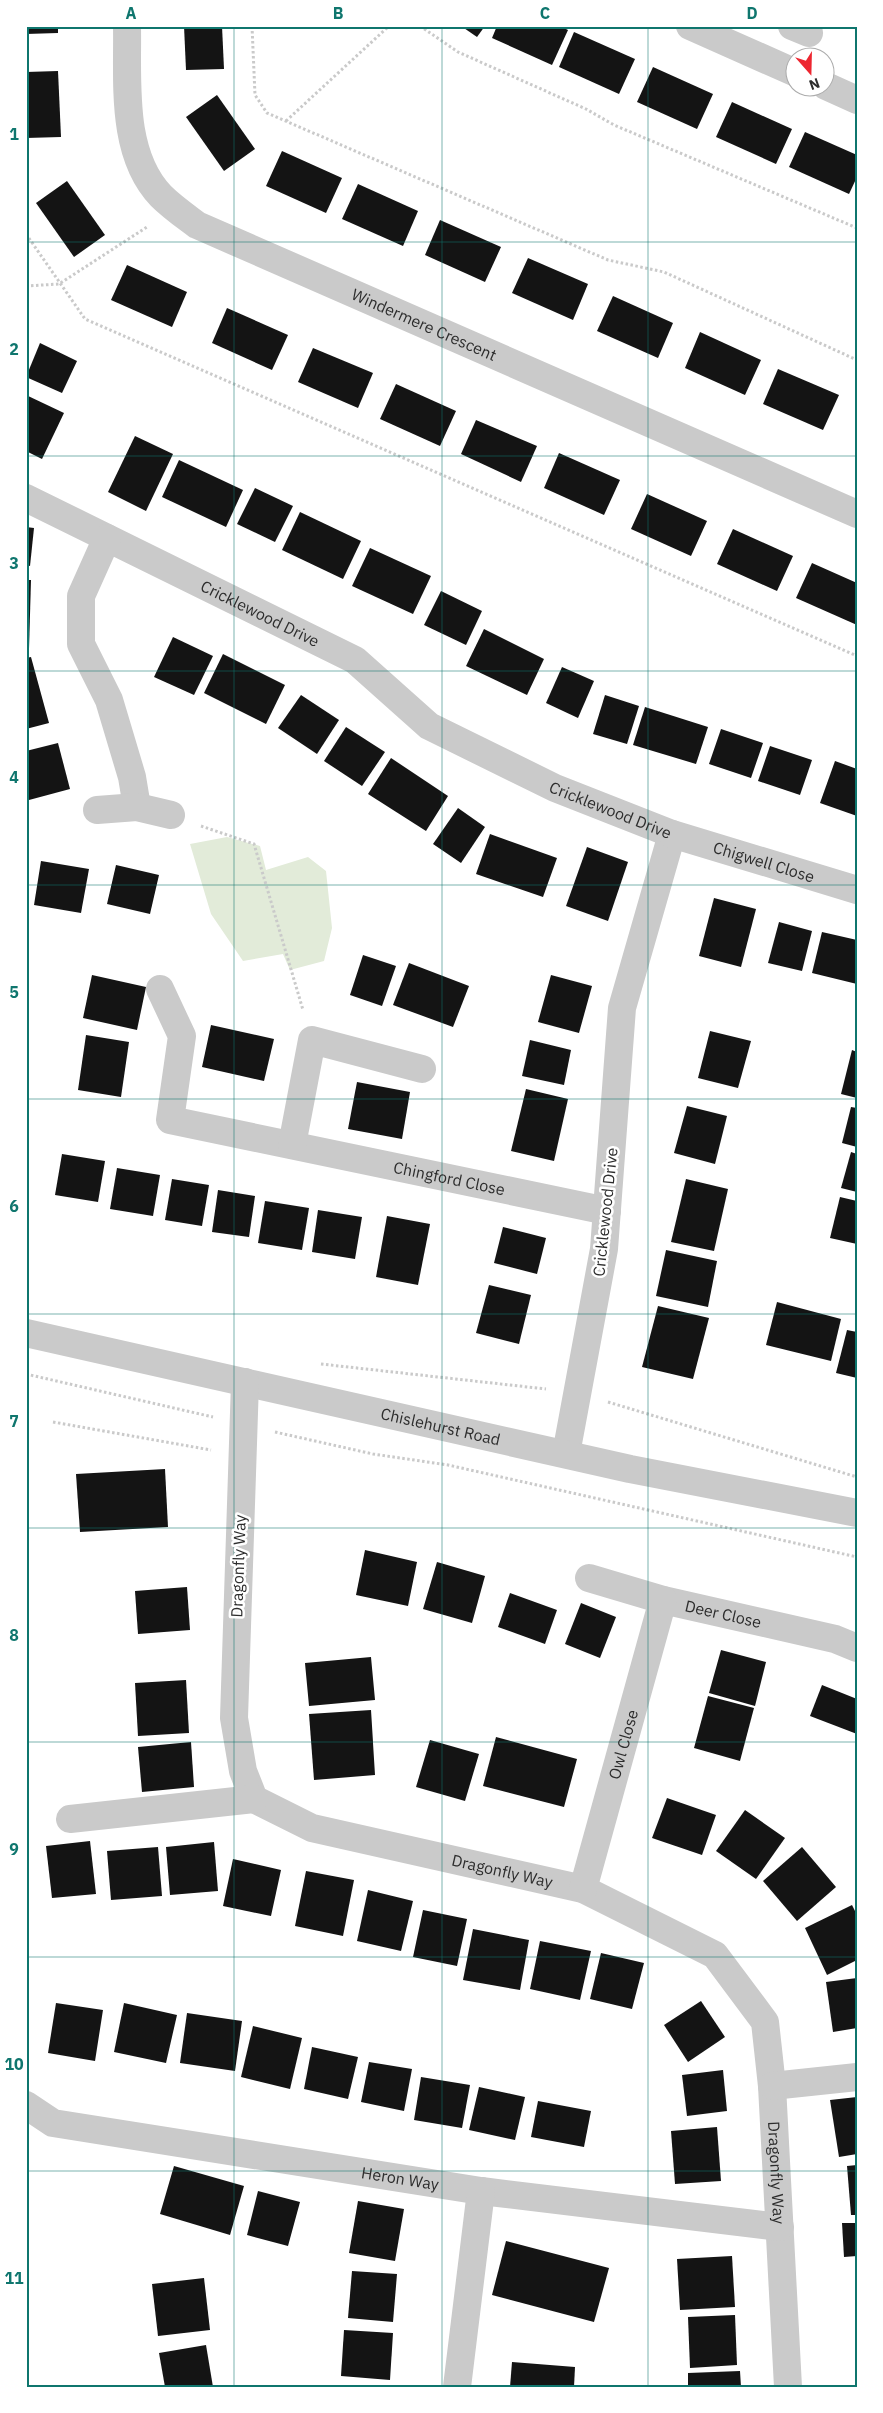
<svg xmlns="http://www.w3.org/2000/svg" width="883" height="2413" font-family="'IBM Plex Sans',sans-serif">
<rect width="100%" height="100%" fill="#fff"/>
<!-- green -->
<polygon fill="#e2ebd9" points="227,837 260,846 266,870 308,857 326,871 332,928 324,961 290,970 283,954 243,961 211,914 190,844"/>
<!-- building -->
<g fill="#141414">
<polygon points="26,26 58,26 58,33 26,34"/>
<polygon points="184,26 222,26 224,69 186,70"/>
<polygon points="461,26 485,26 477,37"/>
<polygon points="497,26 560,26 568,30 552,65 492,38"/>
<polygon points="574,32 635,59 619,94 559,67"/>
<polygon points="653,67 713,94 697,129 637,102"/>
<polygon points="58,71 61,137 26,138 26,72"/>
<polygon points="217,95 255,149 224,171 186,117"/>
<polygon points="732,102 792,129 776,164 716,137"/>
<polygon points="805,132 857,155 857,177 849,194 789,167"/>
<polygon points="282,151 342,178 326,213 266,186"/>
<polygon points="67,181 105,235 74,257 36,203"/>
<polygon points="358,184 418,211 403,246 342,219"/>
<polygon points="440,220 501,247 485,282 425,255"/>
<polygon points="528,258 588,284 573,320 512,293"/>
<polygon points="127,265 187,292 172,327 111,300"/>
<polygon points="613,296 673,323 658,358 597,331"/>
<polygon points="227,308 288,335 272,370 212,343"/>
<polygon points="700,332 761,360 745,395 685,368"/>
<polygon points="40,343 77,361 62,393 26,377"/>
<polygon points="313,348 373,373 358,408 298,382"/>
<polygon points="778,369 839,395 823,430 763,404"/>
<polygon points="396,384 456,411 440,446 380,419"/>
<polygon points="26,395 64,413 42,459 26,451"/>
<polygon points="476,420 537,446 521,482 461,454"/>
<polygon points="135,436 173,454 146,511 108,492"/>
<polygon points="559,453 620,480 604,515 544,488"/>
<polygon points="179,460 243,490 226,527 162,497"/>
<polygon points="255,488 293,506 275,542 237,524"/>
<polygon points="647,494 707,521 691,556 631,529"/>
<polygon points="300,512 361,541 343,579 282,550"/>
<polygon points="26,527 34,528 30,566 26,565"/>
<polygon points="733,529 793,556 777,591 717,564"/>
<polygon points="370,548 431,576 413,614 352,586"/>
<polygon points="812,563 857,583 857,625 796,598"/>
<polygon points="26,580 31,580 29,649 26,649"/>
<polygon points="441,591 482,611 466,645 424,625"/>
<polygon points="484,629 544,659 527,695 466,666"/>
<polygon points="173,637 213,656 194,695 154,677"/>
<polygon points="223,654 285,685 266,724 204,693"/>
<polygon points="31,657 49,723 26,729 26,658"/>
<polygon points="562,667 594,681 578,718 546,703"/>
<polygon points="301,695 339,720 317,754 278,728"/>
<polygon points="605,695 639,706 627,744 593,734"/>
<polygon points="645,707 708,727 696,764 633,745"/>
<polygon points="346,727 385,752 362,786 324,761"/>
<polygon points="721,729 763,743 751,778 709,764"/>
<polygon points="58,743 70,789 29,800 26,790 26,751"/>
<polygon points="770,746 812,760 800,795 758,781"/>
<polygon points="391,758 448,796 426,831 368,794"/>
<polygon points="835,761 857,769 857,816 820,803"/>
<polygon points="458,808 485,827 461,863 433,844"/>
<polygon points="490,834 557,858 543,897 476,874"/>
<polygon points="587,847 628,862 608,921 566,906"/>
<polygon points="41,861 89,869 81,913 34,905"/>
<polygon points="116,865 159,875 150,914 107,904"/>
<polygon points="714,898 756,909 741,967 699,956"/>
<polygon points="779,922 812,931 802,971 768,963"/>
<polygon points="822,932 857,940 857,984 812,973"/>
<polygon points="363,955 396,966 382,1006 350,995"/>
<polygon points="409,963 469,986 453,1027 393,1005"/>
<polygon points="92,975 146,987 137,1030 83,1018"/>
<polygon points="551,975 592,986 579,1033 538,1022"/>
<polygon points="211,1025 274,1039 264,1081 202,1067"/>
<polygon points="710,1031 751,1041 738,1088 698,1078"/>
<polygon points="86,1035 129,1042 121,1097 78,1090"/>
<polygon points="530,1040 571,1050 564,1085 522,1076"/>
<polygon points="852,1050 857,1052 857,1098 841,1094"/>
<polygon points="357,1082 410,1092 402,1139 348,1129"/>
<polygon points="526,1089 568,1099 554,1161 511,1151"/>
<polygon points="687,1106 727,1116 715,1164 674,1153"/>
<polygon points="851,1107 857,1108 857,1147 842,1143"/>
<polygon points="851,1152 857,1154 857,1192 841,1188"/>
<polygon points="62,1154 105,1161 98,1202 55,1195"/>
<polygon points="117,1168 160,1175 153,1216 110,1209"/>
<polygon points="172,1179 209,1185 202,1226 165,1220"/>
<polygon points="686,1179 728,1189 714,1251 671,1242"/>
<polygon points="218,1190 255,1196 249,1237 212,1232"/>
<polygon points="840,1197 857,1201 857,1244 830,1238"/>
<polygon points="265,1201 309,1208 302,1250 258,1243"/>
<polygon points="318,1210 362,1217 355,1259 312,1252"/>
<polygon points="387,1216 430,1224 418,1285 376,1277"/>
<polygon points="503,1227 546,1238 537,1274 494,1263"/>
<polygon points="666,1250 717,1261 708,1307 656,1296"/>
<polygon points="489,1285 531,1295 519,1344 476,1333"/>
<polygon points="777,1302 841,1319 831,1361 766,1345"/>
<polygon points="658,1306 709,1318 693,1379 642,1367"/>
<polygon points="847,1330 857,1332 857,1378 836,1373"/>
<polygon points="165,1469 168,1527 80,1532 76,1474"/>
<polygon points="365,1550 417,1562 408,1606 356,1595"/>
<polygon points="437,1562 485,1576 472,1623 423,1609"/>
<polygon points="187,1587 190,1630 138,1634 135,1591"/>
<polygon points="510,1593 557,1610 545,1644 498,1627"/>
<polygon points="581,1603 616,1617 600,1658 565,1644"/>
<polygon points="721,1650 766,1662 755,1706 709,1693"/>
<polygon points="371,1657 375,1700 309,1706 305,1663"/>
<polygon points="186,1680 189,1733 138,1736 135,1683"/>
<polygon points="822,1685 857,1699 857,1734 810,1716"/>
<polygon points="708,1696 754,1708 740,1761 694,1748"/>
<polygon points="371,1710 375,1775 314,1780 309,1714"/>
<polygon points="496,1737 577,1759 564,1807 483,1786"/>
<polygon points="430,1740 479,1754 465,1801 416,1787"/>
<polygon points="191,1742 194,1787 142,1792 138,1747"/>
<polygon points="667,1798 716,1815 702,1855 652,1838"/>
<polygon points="745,1810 785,1838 756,1879 716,1851"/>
<polygon points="90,1841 96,1894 52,1898 46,1846"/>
<polygon points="214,1842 218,1891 170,1895 166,1847"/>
<polygon points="158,1847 162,1896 111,1900 107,1851"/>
<polygon points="802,1847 836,1887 797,1921 763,1881"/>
<polygon points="233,1859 281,1870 271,1916 223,1906"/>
<polygon points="306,1871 354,1880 343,1936 295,1926"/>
<polygon points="368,1890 413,1901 401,1951 357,1941"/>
<polygon points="852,1905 857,1915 857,1960 827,1975 805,1928"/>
<polygon points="423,1910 467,1919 457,1966 413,1957"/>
<polygon points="473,1929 529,1940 520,1990 463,1980"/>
<polygon points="540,1941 591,1951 580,2000 530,1989"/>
<polygon points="601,1953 644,1963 632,2009 590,1999"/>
<polygon points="857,1978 857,2028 833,2032 826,1982"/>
<polygon points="701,2001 725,2037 688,2062 664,2025"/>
<polygon points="56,2003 103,2010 95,2061 48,2053"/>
<polygon points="124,2003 177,2015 166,2063 114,2052"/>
<polygon points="187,2013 242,2021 235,2071 180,2063"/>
<polygon points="253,2026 302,2038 290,2089 241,2077"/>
<polygon points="312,2047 358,2057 348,2099 304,2089"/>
<polygon points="369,2062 412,2069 404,2111 361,2102"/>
<polygon points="723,2070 727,2111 687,2116 682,2075"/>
<polygon points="421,2077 470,2085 462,2128 414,2120"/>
<polygon points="479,2087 525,2097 515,2140 469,2130"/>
<polygon points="857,2097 857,2154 839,2157 830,2100"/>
<polygon points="538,2101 591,2111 584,2147 531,2137"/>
<polygon points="717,2127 721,2181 675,2184 671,2131"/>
<polygon points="857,2165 857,2215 851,2215 847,2166"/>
<polygon points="174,2166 244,2186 230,2235 160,2214"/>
<polygon points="258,2191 300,2202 288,2246 247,2235"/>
<polygon points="358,2201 404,2209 395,2261 349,2253"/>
<polygon points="842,2223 857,2223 857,2256 844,2257"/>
<polygon points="506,2241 609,2268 594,2322 492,2295"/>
<polygon points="732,2256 735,2307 680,2310 677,2259"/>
<polygon points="352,2271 397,2274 393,2322 348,2318"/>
<polygon points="204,2278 210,2330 158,2336 152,2284"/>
<polygon points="735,2315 737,2365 690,2368 688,2317"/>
<polygon points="344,2330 393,2333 390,2380 341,2376"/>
<polygon points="206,2345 213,2387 165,2387 159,2353"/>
<polygon points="512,2362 575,2367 574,2387 510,2387"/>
<polygon points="740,2371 741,2387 688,2387 688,2373"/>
</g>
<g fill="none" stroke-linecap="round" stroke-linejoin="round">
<!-- path -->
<g stroke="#cacaca" stroke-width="3" stroke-dasharray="2.5 2.5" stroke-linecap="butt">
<polyline points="252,26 255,95 267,113 608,260 664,272 857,360"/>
<polyline points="420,26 458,52 586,109 614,125 857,228"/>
<polyline points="286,121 389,26"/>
<polyline points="26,234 85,319 857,656"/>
<polyline points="26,286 59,284 147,227"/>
<polyline points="201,826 254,844 303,1010"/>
<polyline points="321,1364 546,1389"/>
<polyline points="26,1374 213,1417"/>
<polyline points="608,1402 857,1477"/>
<polyline points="53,1422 211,1450"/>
<polyline points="275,1432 373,1454 448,1465 857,1557"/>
</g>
<!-- minor -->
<g stroke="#cacaca" stroke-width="28">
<path id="s1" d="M127,26C128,81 120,153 161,196C172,207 185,216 197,225L857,514"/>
<polyline points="690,26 796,73"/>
<polyline points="792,26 809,33"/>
<polyline points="826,86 857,100"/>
<path id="s2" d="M26,498L355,660L429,726L555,788L672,834L622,1008L604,1249L566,1454"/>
<polyline points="107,538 81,596 81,644 109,700 132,777 137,807"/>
<polyline points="97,810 137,807 171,815"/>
<path id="s3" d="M672,834L857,890"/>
<path id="s4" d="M160,989L182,1036L170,1120L607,1211"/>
<polyline points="292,1145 312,1040 422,1069"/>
<path id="s5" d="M26,1333L630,1469L857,1513"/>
<path id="s6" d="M245,1382L234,1718L243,1771L254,1799L312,1828L583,1889L715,1955L765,2022L772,2086L788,2387"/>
<path id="s7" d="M589,1578L663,1600L835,1639L857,1648"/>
<polyline points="70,1819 254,1799"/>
<path id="s8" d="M583,1889L663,1600"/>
<polyline points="772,2086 857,2077"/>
<path id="s9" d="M26,2105L53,2123L481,2191L780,2227"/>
<polyline points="457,2387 481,2191"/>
</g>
</g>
<!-- grid -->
<path fill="none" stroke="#0f766e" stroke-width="1" stroke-opacity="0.55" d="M234,26V2387M442,26V2387M648,26V2387M26,242H857M26,456H857M26,671H857M26,885H857M26,1099H857M26,1314H857M26,1528H857M26,1742H857M26,1957H857M26,2171H857"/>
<g text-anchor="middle" stroke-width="5" stroke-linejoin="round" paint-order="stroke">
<!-- street labels -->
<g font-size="16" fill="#2d2d2d" stroke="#fff">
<text dy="6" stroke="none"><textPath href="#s1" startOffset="472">Windermere Crescent</textPath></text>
<text dy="6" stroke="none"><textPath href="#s2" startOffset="261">Cricklewood Drive</textPath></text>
<text dy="6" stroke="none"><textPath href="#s2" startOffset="666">Cricklewood Drive</textPath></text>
<text dy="6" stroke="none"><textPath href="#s3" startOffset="96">Chigwell Close</textPath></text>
<text dy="6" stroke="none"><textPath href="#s4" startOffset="422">Chingford Close</textPath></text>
<text transform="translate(605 1212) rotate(-84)" y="6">Cricklewood Drive</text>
<text dy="6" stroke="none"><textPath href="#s5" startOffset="425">Chislehurst Road</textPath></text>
<text transform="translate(238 1566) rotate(-88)" y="6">Dragonfly Way</text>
<text dy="6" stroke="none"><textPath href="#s7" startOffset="139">Deer Close</textPath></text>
<text dy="6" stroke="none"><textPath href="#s8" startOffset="150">Owl Close</textPath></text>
<text dy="6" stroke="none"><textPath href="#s6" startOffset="680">Dragonfly Way</textPath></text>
<text dy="6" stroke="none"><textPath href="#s6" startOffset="1145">Dragonfly Way</textPath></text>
<text dy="6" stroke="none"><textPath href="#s9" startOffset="384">Heron Way</textPath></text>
</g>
</g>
<!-- border -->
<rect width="883" height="2413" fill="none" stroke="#ffffff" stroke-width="55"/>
<!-- north arrow -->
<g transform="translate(810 72) rotate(160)"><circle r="24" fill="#ffffff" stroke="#ababab"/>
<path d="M0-4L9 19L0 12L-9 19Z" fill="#ed2630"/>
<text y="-8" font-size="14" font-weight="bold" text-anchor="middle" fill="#2d2d2d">N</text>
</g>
<rect x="28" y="28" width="828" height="2358" fill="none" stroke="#0f766e" stroke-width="2"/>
<g font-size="16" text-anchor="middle" font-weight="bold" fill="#0f766e">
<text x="131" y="19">A</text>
<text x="338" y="19">B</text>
<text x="545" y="19">C</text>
<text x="752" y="19">D</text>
<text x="14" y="140">1</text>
<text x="14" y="355">2</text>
<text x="14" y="569">3</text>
<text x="14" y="783">4</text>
<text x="14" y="998">5</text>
<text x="14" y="1212">6</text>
<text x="14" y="1427">7</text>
<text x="14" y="1641">8</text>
<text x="14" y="1855">9</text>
<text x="14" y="2070">10</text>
<text x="14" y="2284">11</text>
</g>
</svg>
